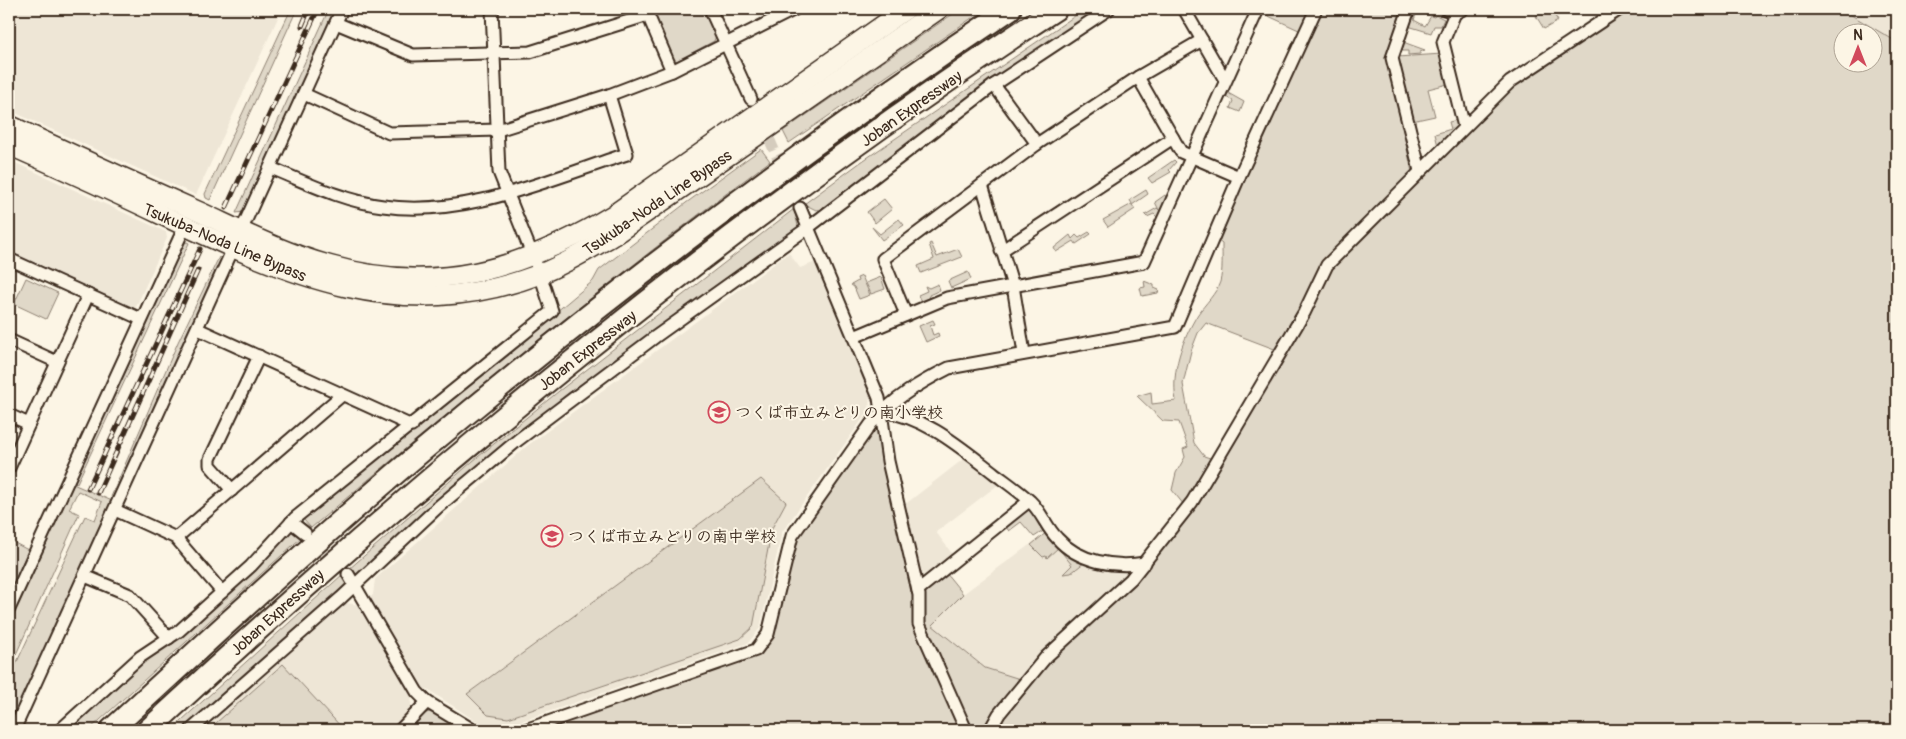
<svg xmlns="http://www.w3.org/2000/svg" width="1906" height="739" font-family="Pangolin,'Klee One',sans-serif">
<rect width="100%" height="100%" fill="#fcf5e5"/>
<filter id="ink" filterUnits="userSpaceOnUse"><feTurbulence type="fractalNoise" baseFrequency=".02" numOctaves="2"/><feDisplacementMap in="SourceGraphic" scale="10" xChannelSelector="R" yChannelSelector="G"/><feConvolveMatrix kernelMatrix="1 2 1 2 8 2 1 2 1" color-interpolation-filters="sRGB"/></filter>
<g filter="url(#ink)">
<!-- built -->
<g fill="#eee6d6">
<polygon points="9,9 282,9 196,195 9,110"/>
<polygon points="1841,9 1897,9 1897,42"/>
<polygon points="9,160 166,232 167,238 136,307 131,308 9,252"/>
<polygon points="789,253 800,268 816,262 870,393 869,410 782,532 760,628 748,643 501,728 482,725 427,689 412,694 411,708 393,730 202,730 345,603 360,605 373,595 375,579 527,446"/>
<polygon points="966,457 999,484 936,532 953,555 920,580 903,506"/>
<polygon points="1047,532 1053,544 1085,562 1100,567 1127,569 1131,575 1023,680 985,668 932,625 963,594"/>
</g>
<!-- green -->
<g fill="#e0d8c8" stroke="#8e8173" fill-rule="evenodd">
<polygon points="291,9 297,9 210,200 206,198 205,194"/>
<polygon points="329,9 336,9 244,212 236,213"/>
<polygon points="676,9 704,9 716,36 714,41 677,61 672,58 653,14"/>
<polygon points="960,9 985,9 789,143 783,131"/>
<polygon points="1085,9 1099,9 990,82 821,209 816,210 804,204 861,162"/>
<polygon points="1259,9 1310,9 1301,31 1262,13"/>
<path d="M1321,9H1394L1393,13L1401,16L1387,56L1412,172L1422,178L1511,88L1630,9H1841L1897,42V730H995L1003,716L1051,660L1137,582L1200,502L1288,348L1277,350L1206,323L1198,333L1191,351L1183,384L1194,443L1204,456L1213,459L1184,505L1172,490L1176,473L1185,457L1183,449L1188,447L1179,422L1163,421L1137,396L1151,392L1152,404L1176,401C1171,371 1182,340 1198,314C1205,304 1216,294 1220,282C1223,270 1222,257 1222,244L1217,240ZM1844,32H1874V62H1844Z"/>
<polygon points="1415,9 1418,9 1414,20 1425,26 1431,16 1434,17 1436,15 1444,19 1441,26 1434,26 1431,33 1408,26"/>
<polygon points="1548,9 1551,9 1558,21 1544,29 1536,16"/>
<polygon points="1403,42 1425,50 1420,52 1420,54 1408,55 1408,51 1401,51"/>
<polygon points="1442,54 1448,84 1428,89 1435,116 1412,121 1397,57"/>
<polygon points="1228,93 1244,102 1240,112 1230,108 1233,101 1226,97"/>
<polygon points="1457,120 1457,126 1438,146 1435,134 1451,129 1449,122"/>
<path d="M761,149L770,161C612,278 461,401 311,528L303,519L562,307L593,281L599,270L686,203Z"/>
<polygon points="1174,160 1176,162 1169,170 1171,172 1152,183 1148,178"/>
<polygon points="1146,190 1148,194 1132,205 1135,209 1108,227 1103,220 1132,204 1130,200"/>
<polygon points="1165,195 1167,200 1157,217 1154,214 1147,217 1145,215 1157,208 1159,210 1155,202"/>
<polygon points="884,199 892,209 875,223 867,212"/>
<polygon points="794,209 798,226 795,230 567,394 428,509 357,574 349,569 473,461 559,391"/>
<polygon points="899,219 904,225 882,240 872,227 880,234"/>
<polygon points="1089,232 1091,234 1076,244 1074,241 1056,252 1054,248 1070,235 1072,239 1076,235 1079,238"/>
<polygon points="187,242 189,243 77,483 74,482 182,244"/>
<polygon points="931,243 937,257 958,249 962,257 921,273 918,266 934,259 929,244"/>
<polygon points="219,257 222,262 113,498 111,497 178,342"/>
<polygon points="968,272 971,279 951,288 948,281"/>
<polygon points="862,276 870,295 859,299 854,287 851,285 858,281 857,278"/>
<polygon points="881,277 885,289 871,294 866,283"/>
<polygon points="26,278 58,293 46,319 14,304"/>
<polygon points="1144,281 1154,285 1154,288 1159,290 1158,293 1142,296 1140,288 1145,287"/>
<polygon points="938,284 940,290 929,295 930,299 921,303 918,295 927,291 925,286 929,288"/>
<polygon points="933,320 935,324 930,326 933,335 938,333 939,336 926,342 919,326"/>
<polygon points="877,429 881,430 913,583 918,631 959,730 543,730 760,654 773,637 797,539 871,432"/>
<polygon points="761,479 786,502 772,528 753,627 740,639 508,718 488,715 467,694"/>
<polygon points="73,484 112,501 10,726 9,679 85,516 95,520 102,502 78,491 69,509 79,514 9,670 9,622"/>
<polygon points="1025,510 1032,510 1045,530 1034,537 1021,522 1009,531 1005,526"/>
<polygon points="296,531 303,536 89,730 70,730 144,662 182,635 257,569 290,532"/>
<polygon points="1047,532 1053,544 1059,547 1047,558 1046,556 1043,557 1031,545"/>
<polygon points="9,540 28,550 9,594"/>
<polygon points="1061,548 1085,562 1071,573 1063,574 1072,565 1059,549"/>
<polygon points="946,573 963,594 932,625 985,668 1023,680 983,730 969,730 921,625 922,594"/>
<polygon points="343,574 346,579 345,587 185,730 171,730"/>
<polygon points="283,664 344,730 208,730"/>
<polygon points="430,712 445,718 460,730 408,730 422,714"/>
</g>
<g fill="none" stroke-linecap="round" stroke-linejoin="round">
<!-- street-tunnel -->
<g stroke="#d5ccbd" stroke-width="11" stroke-dasharray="11 5.5" stroke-linecap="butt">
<polyline points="763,125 794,195"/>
<polyline points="313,541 348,574"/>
</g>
<!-- street casing -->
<g stroke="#3b2a1e" stroke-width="15">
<g id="street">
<polyline points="710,9 751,99"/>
<polyline points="1184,9 1225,80"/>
<polyline points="1409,9 1392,58 1420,171"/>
<polyline points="1445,9 1455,13 1463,9"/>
<polyline points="1455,13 1443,42 1464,127"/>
<polyline points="336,23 413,55 530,52 648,15 672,71"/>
<polyline points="1138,77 1181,152 1239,177"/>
<polyline points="304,94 389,133 498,130 609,95 672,71 795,9"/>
<polyline points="1037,144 1138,77 1202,40"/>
<path d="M271,168C307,183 343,201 383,206C466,218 549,179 627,154L609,95"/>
<polyline points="982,185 1013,286 1024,353"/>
<polyline points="800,208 879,398 888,461 919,595 919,624 966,730"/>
<polyline points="1001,251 1173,138"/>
<polyline points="9,259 141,319"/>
<polyline points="906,315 883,259 1037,144 994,85"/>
<polyline points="198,329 412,426"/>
<polyline points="854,337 947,298 1144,262 1256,14 1253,9"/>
<polyline points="9,340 57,362"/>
<path d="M882,411C926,417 960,447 994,473C1006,482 1019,491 1030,501C1043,514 1046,527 1057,538C1078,562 1115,568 1145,563"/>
<polyline points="9,415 29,424 88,295"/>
<polyline points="9,468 29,424"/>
<polyline points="232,490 210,465 210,459 259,356"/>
<polyline points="115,510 176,538 342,395"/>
<polyline points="291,522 305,533"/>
<polyline points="176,538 222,592"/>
<polyline points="348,574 417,692 427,702"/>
<polyline points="85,576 130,595 169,638"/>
<polyline points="918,590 1029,501"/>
<polyline points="9,609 185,226"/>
<polyline points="14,730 342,9"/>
<polyline points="60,730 140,657 179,631 251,566 295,518 552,311 540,274 499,172 492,9"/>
<polyline points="191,730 341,598 438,507 518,440 655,337 809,227 994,85 1109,9"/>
<polyline points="400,730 427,702 473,730"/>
<path d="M525,730L756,650L768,634L792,536L871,424C892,399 921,382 949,368L1175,327L1239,177L1316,9"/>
<polyline points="990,730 999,714 1046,657 1131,579 1192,502 1304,313 1327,265 1510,82 1620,9"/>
</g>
</g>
<!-- primary casing -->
<g stroke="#3b2a1e" stroke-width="22">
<g id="primary">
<path d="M9,125C73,155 137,184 202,213C243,232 284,253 328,265C434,296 521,270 613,215L906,9"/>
<path d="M9,145C61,168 112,191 164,216C289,275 400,327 540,274C566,264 590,249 614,235L939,9"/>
</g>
</g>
<!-- highway casing -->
<g stroke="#3b2a1e" stroke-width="25">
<g id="highway">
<path d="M111,730C213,636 315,541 422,451C610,294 806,145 1010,9"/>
<path d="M148,730C431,468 731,219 1056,9"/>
</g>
</g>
<!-- street -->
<use href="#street" stroke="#fcf5e5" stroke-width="11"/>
<!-- primary -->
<use href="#primary" stroke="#fcf5e5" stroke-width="19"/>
<!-- highway -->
<use href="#highway" stroke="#fcf5e5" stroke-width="21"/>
<!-- rail casing -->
<g stroke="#3b2a1e" stroke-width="5">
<g id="rail">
<polyline points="302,26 309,9"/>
<polyline points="226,208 318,9"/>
<polyline points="88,489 200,249"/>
<polyline points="98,493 198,270"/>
</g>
</g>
<!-- rail -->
<use href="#rail" stroke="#fcf5e5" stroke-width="3" stroke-dasharray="9" stroke-linecap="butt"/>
</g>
</g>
<!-- icons -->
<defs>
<g id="school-ring" transform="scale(1.125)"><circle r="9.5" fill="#fcf5e5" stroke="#d1495b" stroke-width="1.5"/><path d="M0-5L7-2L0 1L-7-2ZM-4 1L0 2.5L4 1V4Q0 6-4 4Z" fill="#d1495b"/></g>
</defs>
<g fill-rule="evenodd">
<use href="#school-ring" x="719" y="412"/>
<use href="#school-ring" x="552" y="536"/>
</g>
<g text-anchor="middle" stroke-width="4" stroke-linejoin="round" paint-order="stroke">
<!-- street labels -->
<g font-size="16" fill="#3b2a1e" stroke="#fcf5e5">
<text transform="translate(911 108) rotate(-35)" y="6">Joban Expressway</text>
<text transform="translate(657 202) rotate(-34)" y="6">Tsukuba-Noda Line Bypass</text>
<text transform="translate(225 242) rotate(23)" y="6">Tsukuba-Noda Line Bypass</text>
<text transform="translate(587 350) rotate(-38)" y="6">Joban Expressway</text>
<text transform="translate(277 612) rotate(-42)" y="6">Joban Expressway</text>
</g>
<!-- poi labels -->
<g font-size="16" font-weight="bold" fill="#3b2a1e" stroke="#fcf5e5" text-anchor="start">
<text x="735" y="418">つくば市立みどりの南小学校</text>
<text x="568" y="542">つくば市立みどりの南中学校</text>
</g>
</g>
<!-- margin -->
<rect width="1906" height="739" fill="none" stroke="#fcf5e5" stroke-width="30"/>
<rect x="15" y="15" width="1876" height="709" fill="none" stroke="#3b2a1e" stroke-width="2" filter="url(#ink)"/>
<!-- north arrow -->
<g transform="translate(1858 48)"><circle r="24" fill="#fcf5e5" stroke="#afa495"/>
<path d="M0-4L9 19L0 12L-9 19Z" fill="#d1495b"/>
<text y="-8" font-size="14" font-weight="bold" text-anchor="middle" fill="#3b2a1e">N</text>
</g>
</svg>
